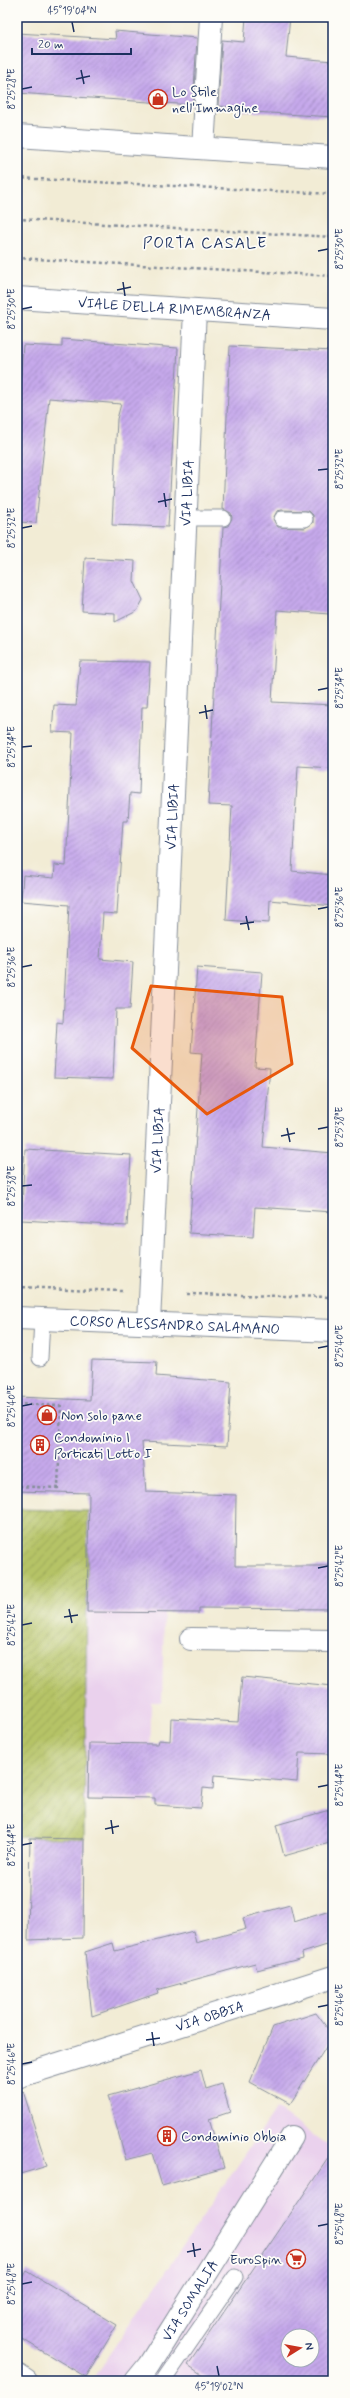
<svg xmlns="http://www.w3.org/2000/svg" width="350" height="2398" font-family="Mynerve,sans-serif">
<defs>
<pattern id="garden-furrows" width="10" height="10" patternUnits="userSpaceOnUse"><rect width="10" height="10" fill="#b5c366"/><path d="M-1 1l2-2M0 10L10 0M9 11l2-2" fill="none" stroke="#929f57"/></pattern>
<pattern id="building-hatch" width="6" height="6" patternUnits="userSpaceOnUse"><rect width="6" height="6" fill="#c6a9eb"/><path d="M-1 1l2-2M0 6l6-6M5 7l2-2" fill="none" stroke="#a08ac2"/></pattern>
</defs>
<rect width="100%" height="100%" fill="#fdfcf7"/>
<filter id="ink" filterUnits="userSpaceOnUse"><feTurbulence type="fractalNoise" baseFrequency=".025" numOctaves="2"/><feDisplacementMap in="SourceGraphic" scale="8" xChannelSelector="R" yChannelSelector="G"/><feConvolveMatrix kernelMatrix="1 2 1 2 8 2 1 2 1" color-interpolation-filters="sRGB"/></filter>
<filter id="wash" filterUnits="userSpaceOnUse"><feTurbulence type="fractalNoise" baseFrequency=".012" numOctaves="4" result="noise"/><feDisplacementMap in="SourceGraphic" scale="16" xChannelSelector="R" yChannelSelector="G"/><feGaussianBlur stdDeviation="0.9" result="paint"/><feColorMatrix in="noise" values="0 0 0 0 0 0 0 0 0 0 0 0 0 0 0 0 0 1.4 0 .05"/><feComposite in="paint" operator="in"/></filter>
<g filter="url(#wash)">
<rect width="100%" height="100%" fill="#f2ecd5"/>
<!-- built -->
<g fill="#ead1ed" fill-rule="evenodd">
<polygon points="87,1612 164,1613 162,1702 151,1702 150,1802 84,1801"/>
<path d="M276,2109L333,2149V2381H91ZM288,2336H312V2360H288Z"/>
</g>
<!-- garden -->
<polygon fill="url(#garden-furrows)" stroke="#687962" points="17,1509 88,1511 84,1839 17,1837"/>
<g id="blocks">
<!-- building -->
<g fill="url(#building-hatch)" fill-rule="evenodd">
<polygon points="246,17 290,17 286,57 333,61 333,117 238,111 239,108 218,106 222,40 244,42"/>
<polygon points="115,31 197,38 193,105 17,93 17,33 116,39"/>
<polygon points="62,339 178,348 168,527 112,525 117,419 121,404 49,398 36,523 17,522 17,430 23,345 62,347"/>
<path d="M230,346L333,351V556L329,614L277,610L272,702L333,705V768L298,766L292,871L333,875V906L270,900L269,923L226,920L232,806L208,805L223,527L228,526L232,518L231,513L223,509ZM282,510L309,511L313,515V523L305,528L278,527L273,519L277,511Z"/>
<polygon points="85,558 135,561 134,581 143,600 137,611 115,622 115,613 82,611"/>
<polygon points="80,661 150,662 147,707 142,707 139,794 130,793 128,821 123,821 117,914 103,913 100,959 133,962 130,1009 116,1009 113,1079 54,1077 57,1022 63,1023 69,905 21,901 23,875 54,878 55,865 66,866 73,733 52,732 54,705 76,706"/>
<polygon points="197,967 262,972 255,1067 270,1068 263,1147 333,1153 333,1212 255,1207 253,1237 189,1233 202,1053 191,1052"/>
<polygon points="25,1149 131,1155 127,1226 21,1220"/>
<polygon points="92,1360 157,1362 156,1376 231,1382 227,1446 142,1442 146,1492 236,1495 235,1566 333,1566 333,1609 199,1608 199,1613 87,1612 89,1493 17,1491 17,1397 90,1400"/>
<polygon points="242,1677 333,1686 333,1754 299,1753 297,1782 214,1775 213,1789 203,1788 201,1808 155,1805 155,1798 88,1797 89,1743 158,1744 159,1740 170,1741 171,1718 238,1722"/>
<polygon points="333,1809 333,1842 284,1856 276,1825"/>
<polygon points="30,1838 84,1839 83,1938 28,1940"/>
<polygon points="290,1905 294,1922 333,1910 333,1943 302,1953 303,1958 257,1970 255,1963 157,1990 158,1993 92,2016 85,1952 113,1943 115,1951 193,1931 196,1943 246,1929 243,1918"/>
<polygon points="316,2013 333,2036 290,2104 250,2082 273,2027"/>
<polygon points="201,2070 206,2089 222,2084 230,2112 209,2119 224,2168 162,2186 152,2153 126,2160 108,2096"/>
<polygon points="23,2091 47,2166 17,2175 17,2092"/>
<path d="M333,2151V2381H211L188,2365ZM288,2336H312V2360H288Z"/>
<polygon points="27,2271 117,2325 86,2377 17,2336 17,2287"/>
</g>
</g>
</g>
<g filter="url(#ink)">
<use href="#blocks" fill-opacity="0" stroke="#868e9a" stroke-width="1"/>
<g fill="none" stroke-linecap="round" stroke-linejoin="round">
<!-- service casing -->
<g stroke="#868e9a" stroke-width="17">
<g id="service">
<polyline points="186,518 223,518"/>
<polyline points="282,519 305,519"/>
<polyline points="40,1358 42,1319"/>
<polyline points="166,2377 235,2277"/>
</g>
</g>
<!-- minor casing -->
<g stroke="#868e9a" stroke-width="24">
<g id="minor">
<polyline points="203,148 211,17"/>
<path id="s1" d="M17,1318L333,1331"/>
<path id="s2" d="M149,1323L195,310"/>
<polyline points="191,1639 333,1641"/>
<path id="s3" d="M17,2077L333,1977"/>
<path id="s4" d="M136,2381L149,2365L292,2137"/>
</g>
</g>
<!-- tertiary casing -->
<g stroke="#868e9a" stroke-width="24">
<g id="tertiary">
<polyline points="17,136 333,157"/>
<path id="s5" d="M17,298L333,319"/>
</g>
</g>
<!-- secondary casing -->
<g stroke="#868e9a" stroke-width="24">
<polyline id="secondary" points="17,2375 26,2381"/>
</g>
<!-- path -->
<g stroke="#868e9a" stroke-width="2.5" stroke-dasharray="3 3" stroke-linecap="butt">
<polyline points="17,178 333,194"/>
<polyline points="17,219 333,237"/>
<polyline points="17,258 333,276"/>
<polyline points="17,1287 122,1291"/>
<polyline points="187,1294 333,1297"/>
<polyline points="17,1404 61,1406 58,1488 17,1486"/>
</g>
<!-- service -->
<use href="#service" stroke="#fff" stroke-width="15"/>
<!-- minor -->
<use href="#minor" stroke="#fff" stroke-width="22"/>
<!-- tertiary -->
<use href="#tertiary" stroke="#fff" stroke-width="22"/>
<!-- secondary -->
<use href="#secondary" stroke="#fff" stroke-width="22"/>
</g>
</g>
<!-- marked area -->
<path fill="#e8590c" fill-opacity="0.2" stroke="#e8590c" stroke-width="3" stroke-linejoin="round" d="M151,986L282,997L292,1064L207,1114L132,1048Z"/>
<!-- ticks -->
<path fill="none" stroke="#1b2f5e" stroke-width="1.5" d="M72,22L74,32M81,70L84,84M76,79L90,76M22,89L32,87M318,251L328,249M123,282L125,296M117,290L131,287M22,309L32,307M318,470L328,469M164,493L166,507M158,502L172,499M22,528L32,526M318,690L328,688M205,705L207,719M199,713L213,710M22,747L32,746M318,909L328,907M246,916L249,930M240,924L254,922M22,967L32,965M287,1128L290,1142M318,1129L328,1127M281,1136L295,1133M22,1186L32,1185M318,1348L328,1346M22,1406L32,1404M318,1568L328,1566M69,1609L72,1623M64,1617L78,1615M22,1625L32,1623M318,1787L328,1785M111,1820L113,1834M105,1829L119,1826M22,1845L32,1843M318,2007L328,2005M152,2032L154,2046M146,2040L160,2038M22,2064L32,2062M318,2226L328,2224M193,2243L195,2257M187,2252L201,2249M22,2284L32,2282M217,2366L219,2376"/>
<!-- icons -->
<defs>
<g id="shop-ring" transform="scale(1)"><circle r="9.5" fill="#fdfcf7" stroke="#c8321e" stroke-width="1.5"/><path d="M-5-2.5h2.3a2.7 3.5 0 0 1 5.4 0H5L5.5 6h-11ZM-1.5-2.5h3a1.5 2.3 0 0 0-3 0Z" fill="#c8321e"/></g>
<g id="building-ring" transform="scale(1)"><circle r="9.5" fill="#fdfcf7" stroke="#c8321e" stroke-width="1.5"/><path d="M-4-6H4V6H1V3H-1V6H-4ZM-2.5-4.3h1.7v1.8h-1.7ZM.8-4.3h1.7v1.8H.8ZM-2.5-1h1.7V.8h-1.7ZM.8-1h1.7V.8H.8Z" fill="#c8321e"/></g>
<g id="supermarket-ring" transform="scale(1)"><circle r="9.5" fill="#fdfcf7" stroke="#c8321e" stroke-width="1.5"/><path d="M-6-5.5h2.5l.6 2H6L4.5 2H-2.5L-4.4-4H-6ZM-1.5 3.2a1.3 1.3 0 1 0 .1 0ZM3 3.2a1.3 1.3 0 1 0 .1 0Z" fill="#c8321e"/></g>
</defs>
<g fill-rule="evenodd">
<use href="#shop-ring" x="158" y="99"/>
<use href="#shop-ring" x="47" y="1415"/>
<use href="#building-ring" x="40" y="1445"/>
<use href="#building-ring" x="167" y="2136"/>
<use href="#supermarket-ring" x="296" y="2259"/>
</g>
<g text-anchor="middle" stroke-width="3.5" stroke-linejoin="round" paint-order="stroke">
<!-- poi labels -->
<g font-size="14" fill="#1b2f5e" stroke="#fdfcf7" text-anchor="start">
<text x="172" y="96">Lo Stile<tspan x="172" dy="16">nell'Immagine</tspan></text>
<text x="61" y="1420">Non solo pane</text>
<text x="54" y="1442">Condominio I<tspan x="54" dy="16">Porticati Lotto I</tspan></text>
<text x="181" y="2141">Condominio Obbia</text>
<text x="282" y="2264" text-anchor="end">EuroSpin</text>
</g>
<!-- street labels -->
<g font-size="14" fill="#1b2f5e" stroke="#fdfcf7">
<text dy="5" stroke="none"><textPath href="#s5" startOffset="158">VIALE DELLA RIMEMBRANZA</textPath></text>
<text dy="5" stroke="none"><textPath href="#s2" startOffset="831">VIA LIBIA</textPath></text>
<text dy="5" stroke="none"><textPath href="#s2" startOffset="507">VIA LIBIA</textPath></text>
<text dy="5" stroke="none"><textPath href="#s2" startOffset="183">VIA LIBIA</textPath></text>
<text dy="5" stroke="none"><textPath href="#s1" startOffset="158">CORSO ALESSANDRO SALAMANO</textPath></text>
<text dy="5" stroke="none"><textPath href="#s3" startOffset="202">VIA OBBIA</textPath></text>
<text dy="5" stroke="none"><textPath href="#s4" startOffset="97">VIA SOMALIA</textPath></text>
</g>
<!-- quarter labels -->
<g font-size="16" letter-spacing="1" fill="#1b2f5e" stroke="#fdfcf7">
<text x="205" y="248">PORTA CASALE</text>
</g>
</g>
<!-- margin -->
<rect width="350" height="2398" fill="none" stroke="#fdfcf7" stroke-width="44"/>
<!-- north arrow -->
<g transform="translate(300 2348) rotate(79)"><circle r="19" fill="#fdfcf7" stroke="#a3aaba"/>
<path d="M0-3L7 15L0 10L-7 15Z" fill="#c8321e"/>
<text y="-6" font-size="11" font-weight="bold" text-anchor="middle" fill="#1b2f5e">N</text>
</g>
<!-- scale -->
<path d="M32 48v6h99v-6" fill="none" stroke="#1b2f5e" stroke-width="2"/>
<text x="38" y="48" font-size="12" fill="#1b2f5e" stroke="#fdfcf7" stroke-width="3" paint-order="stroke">20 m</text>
<rect x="22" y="22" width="306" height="2354" fill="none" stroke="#1b2f5e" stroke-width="1.5"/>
<g font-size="10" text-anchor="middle" fill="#1b2f5e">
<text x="72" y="14">45°19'04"N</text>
<text transform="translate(11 89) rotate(-90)" y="4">8°25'28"E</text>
<text transform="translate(339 249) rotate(-90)" y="4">8°25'30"E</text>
<text transform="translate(11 309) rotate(-90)" y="4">8°25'30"E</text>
<text transform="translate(339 469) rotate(-90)" y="4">8°25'32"E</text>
<text transform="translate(11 528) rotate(-90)" y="4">8°25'32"E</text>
<text transform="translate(339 688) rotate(-90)" y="4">8°25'34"E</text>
<text transform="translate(11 747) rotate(-90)" y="4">8°25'34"E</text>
<text transform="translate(339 907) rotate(-90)" y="4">8°25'36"E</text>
<text transform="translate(11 967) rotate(-90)" y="4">8°25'36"E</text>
<text transform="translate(339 1127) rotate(-90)" y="4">8°25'38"E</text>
<text transform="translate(11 1186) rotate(-90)" y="4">8°25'38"E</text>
<text transform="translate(339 1346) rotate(-90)" y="4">8°25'40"E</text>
<text transform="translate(11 1406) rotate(-90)" y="4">8°25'40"E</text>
<text transform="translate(339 1566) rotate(-90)" y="4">8°25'42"E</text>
<text transform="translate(11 1625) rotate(-90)" y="4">8°25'42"E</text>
<text transform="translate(339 1785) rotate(-90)" y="4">8°25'44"E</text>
<text transform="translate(11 1845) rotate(-90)" y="4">8°25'44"E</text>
<text transform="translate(339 2005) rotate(-90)" y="4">8°25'46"E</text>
<text transform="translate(11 2064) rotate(-90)" y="4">8°25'46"E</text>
<text transform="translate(339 2224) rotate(-90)" y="4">8°25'48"E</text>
<text transform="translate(11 2284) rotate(-90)" y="4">8°25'48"E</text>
<text x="219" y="2390">45°19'02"N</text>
</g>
</svg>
